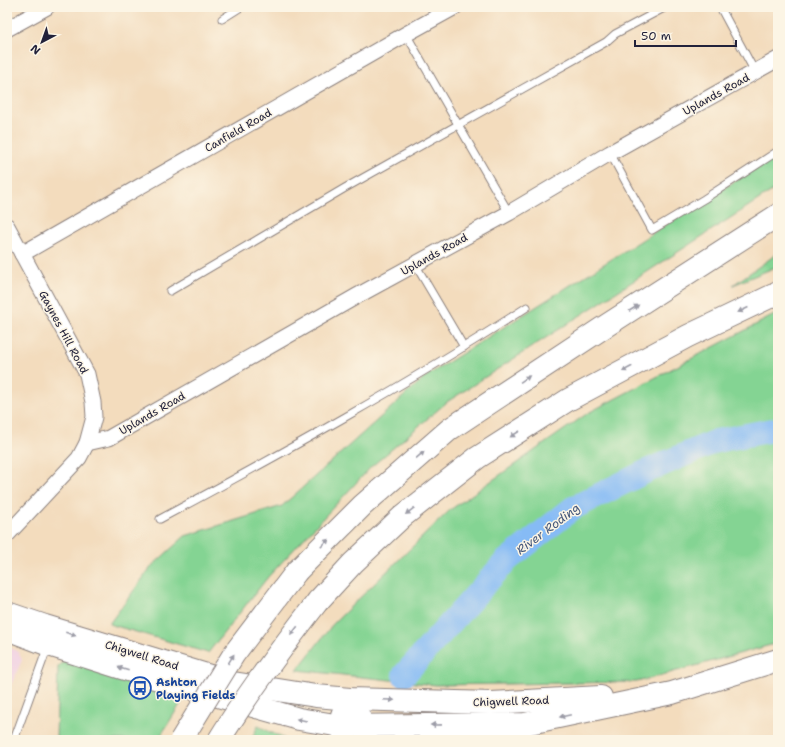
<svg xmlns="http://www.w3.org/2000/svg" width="785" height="747" font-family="'Shantell Sans',sans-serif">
<rect width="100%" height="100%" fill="#fcf5e5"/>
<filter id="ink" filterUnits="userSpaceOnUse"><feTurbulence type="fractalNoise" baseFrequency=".025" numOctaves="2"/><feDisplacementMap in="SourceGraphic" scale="8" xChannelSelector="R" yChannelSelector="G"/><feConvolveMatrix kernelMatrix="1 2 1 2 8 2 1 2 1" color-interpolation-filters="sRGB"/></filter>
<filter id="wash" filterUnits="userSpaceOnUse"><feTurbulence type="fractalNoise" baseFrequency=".012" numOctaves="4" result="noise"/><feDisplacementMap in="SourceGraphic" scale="16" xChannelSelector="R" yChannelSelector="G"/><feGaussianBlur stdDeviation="0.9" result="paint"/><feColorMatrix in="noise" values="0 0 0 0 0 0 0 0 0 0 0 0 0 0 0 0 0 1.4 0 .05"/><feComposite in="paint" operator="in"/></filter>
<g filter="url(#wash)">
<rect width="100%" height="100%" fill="#f3dcbd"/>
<!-- built -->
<polygon fill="#f1d0e3" points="7,646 18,652 22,660 7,694"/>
<!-- green -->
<g fill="#84d493" stroke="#537b67">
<polygon points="778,154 778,187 447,402 371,467 268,577 208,653 109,624 152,566 185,536 282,506 425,377"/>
<polygon points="778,253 778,266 733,285"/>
<polygon points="778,313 778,643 637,682 436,685 297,670 333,624 450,510 588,413"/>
<polygon points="67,659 184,698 158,740 56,740 58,667"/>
<polygon points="258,726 287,740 288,740 251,740"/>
</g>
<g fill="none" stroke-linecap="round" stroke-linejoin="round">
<!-- river -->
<polyline stroke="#86bbf5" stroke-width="24" points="404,675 506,561 573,508 647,471 716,441 778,429"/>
</g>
</g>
<g filter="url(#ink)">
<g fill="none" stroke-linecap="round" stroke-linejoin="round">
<!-- lane casing -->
<g stroke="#8a7f7c" stroke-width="9">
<g id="lane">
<polyline points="720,7 755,72"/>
<polyline points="222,19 241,7"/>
<polyline points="406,34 509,213"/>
<polyline points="610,153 652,230 704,199 778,151"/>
<polyline points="415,264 464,347"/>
<polyline points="170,291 345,188 606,42 615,34 666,7"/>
<path d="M160,519C285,452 408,384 527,307"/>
<polyline points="481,726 483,740"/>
<polyline points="14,740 48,646"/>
</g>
</g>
<!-- street casing -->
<g stroke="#8a7f7c" stroke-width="17">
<g id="street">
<polyline points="7,29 47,7"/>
<polyline points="7,226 87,374 93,402 94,417 87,443 79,458 7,535"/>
<polyline points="22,254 406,34 455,7"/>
<polyline points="87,443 109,438 357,296 509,213 610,153 778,59"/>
</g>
</g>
<!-- secondary casing -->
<g stroke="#8a7f7c" stroke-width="23">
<path id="secondary" d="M345,740C339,721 338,716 350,699C359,712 364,725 367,740"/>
</g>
<!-- primary casing -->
<g stroke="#8a7f7c" stroke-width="24">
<g id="primary">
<polyline points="7,613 45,626 233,683 316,696 350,699 491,703 601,697"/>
<polyline points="7,629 49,645 144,675 299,719 341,726 525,724 672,693 778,660"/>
</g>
</g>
<!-- highway casing -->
<g stroke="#8a7f7c" stroke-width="24">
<g id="highway">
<polyline points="297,571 363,505 450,429 601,329 778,215"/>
<polyline points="318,601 353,563 403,516 477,458 568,400 688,336 778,293"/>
</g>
</g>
<!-- lane -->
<use href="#lane" stroke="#fff" stroke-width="7"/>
<!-- street -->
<use href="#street" stroke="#fff" stroke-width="15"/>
<!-- secondary -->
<use href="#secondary" stroke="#fff" stroke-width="21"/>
<!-- primary -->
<use href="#primary" stroke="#fff" stroke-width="22"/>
<!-- highway -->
<use href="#highway" stroke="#fff" stroke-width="22"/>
<!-- highway-bridge casing -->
<g stroke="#8a7f7c" stroke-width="24" stroke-linecap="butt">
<g id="highway-bridge">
<polyline points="181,740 234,654 297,571"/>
<path d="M219,740C249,691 283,646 318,601"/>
</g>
</g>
<!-- highway-bridge -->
<use href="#highway-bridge" stroke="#fff" stroke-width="22"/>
</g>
<!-- one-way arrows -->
<defs><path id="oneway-solid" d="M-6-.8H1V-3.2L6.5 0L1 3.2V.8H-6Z"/></defs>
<g fill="#9c9ca7">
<use href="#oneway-solid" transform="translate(634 308) rotate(-33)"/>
<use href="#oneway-solid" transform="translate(743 310) rotate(155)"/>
<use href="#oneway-solid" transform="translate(627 369) rotate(152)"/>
<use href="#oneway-solid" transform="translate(525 379) rotate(-34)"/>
<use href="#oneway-solid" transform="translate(515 434) rotate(148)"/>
<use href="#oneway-solid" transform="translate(420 455) rotate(-41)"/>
<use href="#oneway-solid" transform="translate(410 511) rotate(142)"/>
<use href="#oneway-solid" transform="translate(325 543) rotate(-45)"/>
<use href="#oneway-solid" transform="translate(294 631) rotate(128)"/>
<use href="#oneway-solid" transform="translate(71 634) rotate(17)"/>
<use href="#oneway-solid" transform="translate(231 659) rotate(-58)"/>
<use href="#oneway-solid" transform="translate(123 669) rotate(-162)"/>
<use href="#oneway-solid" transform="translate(389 700) rotate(2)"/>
<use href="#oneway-solid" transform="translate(565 716) rotate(168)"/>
<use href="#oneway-solid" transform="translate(302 720) rotate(-168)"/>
<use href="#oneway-solid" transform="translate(436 725) rotate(179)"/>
</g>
</g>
<!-- icons -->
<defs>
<g id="bus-ring" transform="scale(1.15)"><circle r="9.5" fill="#fcf5e5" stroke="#1a4fb4" stroke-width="1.5"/><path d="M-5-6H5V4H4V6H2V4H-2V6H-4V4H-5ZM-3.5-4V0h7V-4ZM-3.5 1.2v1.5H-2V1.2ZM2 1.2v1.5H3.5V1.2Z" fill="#1a4fb4"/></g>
</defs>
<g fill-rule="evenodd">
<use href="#bus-ring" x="140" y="688"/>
</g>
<g text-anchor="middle" stroke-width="3" stroke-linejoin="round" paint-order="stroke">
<!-- street labels -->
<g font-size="11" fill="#22223b" stroke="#fcf5e5">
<text transform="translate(716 94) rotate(-29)" y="4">Uplands Road</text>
<text transform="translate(238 130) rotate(-30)" y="4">Canfield Road</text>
<text transform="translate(434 254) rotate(-29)" y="4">Uplands Road</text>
<text transform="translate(64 332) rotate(62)" y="4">Gaynes Hill Road</text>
<text transform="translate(152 413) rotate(-30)" y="4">Uplands Road</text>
<text transform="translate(142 655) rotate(17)" y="4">Chigwell Road</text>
<text transform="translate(511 701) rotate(-2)" y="4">Chigwell Road</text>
</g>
<!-- transit labels -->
<g font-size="11" font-weight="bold" fill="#164399" stroke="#fcf5e5" text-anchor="start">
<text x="156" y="686">Ashton<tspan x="156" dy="13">Playing Fields</tspan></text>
</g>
<!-- water labels -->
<g font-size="12" font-style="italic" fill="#45587c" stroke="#fcf5e5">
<text transform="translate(548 529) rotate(-37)" y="4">River Roding</text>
</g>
</g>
<!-- margin -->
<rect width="785" height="747" fill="none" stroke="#fcf5e5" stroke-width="24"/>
<!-- north arrow -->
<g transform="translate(42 42) rotate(221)" stroke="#fcf5e5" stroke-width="3" paint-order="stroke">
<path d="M0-3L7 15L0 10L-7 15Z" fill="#22223b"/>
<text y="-6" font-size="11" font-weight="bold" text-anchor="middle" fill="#22223b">N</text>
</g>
<!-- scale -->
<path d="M635 40v6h101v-6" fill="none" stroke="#22223b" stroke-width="2"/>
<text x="641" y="40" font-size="12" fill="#22223b" stroke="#fcf5e5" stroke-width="3" paint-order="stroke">50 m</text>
</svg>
